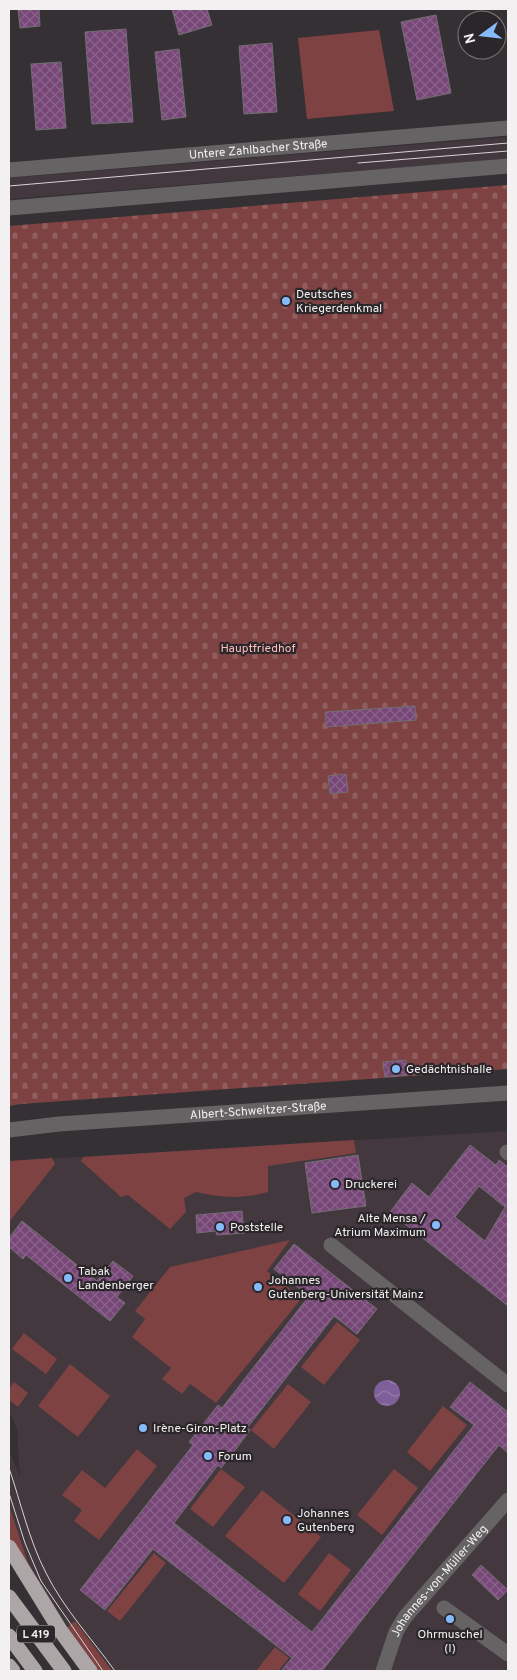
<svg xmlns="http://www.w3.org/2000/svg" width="517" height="1680" font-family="Overpass,sans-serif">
<defs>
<pattern id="cemetery-stones" width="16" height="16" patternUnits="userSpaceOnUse" patternTransform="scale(1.25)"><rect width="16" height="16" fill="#7e4242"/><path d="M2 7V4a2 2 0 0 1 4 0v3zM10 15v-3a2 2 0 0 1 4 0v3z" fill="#915e5e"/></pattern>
<pattern id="water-waves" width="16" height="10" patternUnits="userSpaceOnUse" patternTransform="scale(1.25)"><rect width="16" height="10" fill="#7e5f99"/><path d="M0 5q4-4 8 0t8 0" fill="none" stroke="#977ead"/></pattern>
<pattern id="building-cross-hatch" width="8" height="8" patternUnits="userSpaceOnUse" patternTransform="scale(1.25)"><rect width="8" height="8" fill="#774777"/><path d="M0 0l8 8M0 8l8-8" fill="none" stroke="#8b628b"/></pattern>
</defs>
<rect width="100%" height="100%" fill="#353033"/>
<!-- built -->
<g fill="#42383e">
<polygon points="508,137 508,159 9,199 9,178"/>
<polygon points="508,1131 508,1671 98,1671 40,1588 28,1563 9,1505 9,1450 20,1477 17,1429 9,1412 9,1161"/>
</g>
<!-- green -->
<g fill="#7e4242">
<polygon points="379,30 394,111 307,119 298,38"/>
<path d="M354,1140L356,1153L268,1166V1192C243,1199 221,1198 196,1192L184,1198L186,1212L170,1229L128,1195L121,1197L81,1161L83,1157Z"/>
<polygon points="52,1158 55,1164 9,1222 9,1161"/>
<polygon points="290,1240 267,1271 302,1298 216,1403 190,1384 182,1394 162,1379 171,1368 132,1337 145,1319 135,1311 170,1267"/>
<polygon points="337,1322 360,1340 324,1385 301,1367"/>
<polygon points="24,1333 57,1359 46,1374 12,1349"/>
<polygon points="70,1364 110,1396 78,1437 38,1406"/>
<polygon points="14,1382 28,1393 18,1407 9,1400 9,1389"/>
<polygon points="288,1384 311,1402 274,1449 251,1430"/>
<polygon points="443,1406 467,1425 430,1471 407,1452"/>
<polygon points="137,1449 157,1466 99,1540 74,1521 82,1510 62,1495 82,1470 105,1488"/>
<polygon points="221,1469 245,1487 213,1527 190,1509"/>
<polygon points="394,1469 418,1488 382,1535 357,1515"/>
<polygon points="262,1490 321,1537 284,1583 225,1536"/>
<polygon points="9,1505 28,1563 40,1588 9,1541"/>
<polygon points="154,1553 166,1563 120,1621 107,1611"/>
<polygon points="329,1553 351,1570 320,1611 298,1594"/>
<polygon points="75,1621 112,1671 97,1671 67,1628"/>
<polygon points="275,1647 289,1658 278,1671 256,1671"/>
</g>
<!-- cemetery -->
<polygon fill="url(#cemetery-stones)" points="508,185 508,1069 21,1104 9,1106 9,226"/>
<!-- water -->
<circle fill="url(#water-waves)" cx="387" cy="1393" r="13"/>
<!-- building -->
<g fill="url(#building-cross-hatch)" stroke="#726f72" fill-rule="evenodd">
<polygon points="18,9 39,9 40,26 20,28"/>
<polygon points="172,9 207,9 212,25 179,35"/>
<polygon points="436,15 451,93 417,100 401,22"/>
<polygon points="126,29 133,122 92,124 85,32"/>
<polygon points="272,43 277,112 244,114 239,46"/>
<polygon points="179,49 186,117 162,120 155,52"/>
<polygon points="61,62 66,128 36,130 31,64"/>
<polygon points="415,706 416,720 326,727 325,712"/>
<polygon points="346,774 348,792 330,794 328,776"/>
<polygon points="406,1060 408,1075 385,1077 383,1062"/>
<path d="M470,1145L496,1165L499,1160L508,1167V1306L390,1212L412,1183L429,1197ZM479,1186L505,1207L485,1241L455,1217Z"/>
<polygon points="358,1155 366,1206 312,1213 305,1163"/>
<polygon points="242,1211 244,1233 217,1235 216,1231 197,1233 196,1215"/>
<polygon points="22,1221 97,1281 113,1261 133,1276 117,1297 125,1303 110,1321 26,1255 23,1259 9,1247 9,1238"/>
<polygon points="294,1244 377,1309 357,1334 334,1316 247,1428 250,1430 236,1449 221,1468 218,1465 174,1523 312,1632 474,1425 450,1407 470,1382 508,1412 508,1453 499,1445 322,1671 281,1671 292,1658 153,1549 105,1610 80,1590 193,1445 189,1442 204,1423 218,1405 222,1408 309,1296 274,1269"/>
<polygon points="481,1565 508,1590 498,1600 472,1575"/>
</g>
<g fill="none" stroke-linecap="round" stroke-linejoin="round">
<!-- minor -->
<g stroke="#666364" stroke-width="15">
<path id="s1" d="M9,170L508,128"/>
<polyline points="9,208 508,166"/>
<path id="s2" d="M9,1130L59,1124L508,1093"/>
<polyline points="507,1152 508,1153"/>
<polyline points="331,1245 508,1385"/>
<polyline points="444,1608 508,1654"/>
<path id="s3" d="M383,1671L396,1632L405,1617L508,1500"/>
</g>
<!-- highway -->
<g stroke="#aca6a7" stroke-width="15">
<polyline points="9,1547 60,1630 90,1671"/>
<polyline points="9,1597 64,1671"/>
<polyline points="9,1636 35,1671"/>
<polyline points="9,1666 13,1671"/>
</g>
<!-- tram -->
<g stroke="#d6d4d5" stroke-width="1">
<polyline points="358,163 508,151"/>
<polyline points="9,186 508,143"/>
<path d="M9,1468C21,1503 29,1540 46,1573C64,1609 92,1639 115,1671"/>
<polyline points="9,1493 25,1543 41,1581 103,1671"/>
</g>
</g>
<!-- markers -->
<g fill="#86bbfb" stroke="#2b2629" stroke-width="2">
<circle cx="286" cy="301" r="5"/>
<circle cx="396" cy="1069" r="5"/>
<circle cx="335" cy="1184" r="5"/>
<circle cx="436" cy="1225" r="5"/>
<circle cx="220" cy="1227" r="5"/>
<circle cx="68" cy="1278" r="5"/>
<circle cx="258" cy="1287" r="5"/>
<circle cx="143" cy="1428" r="5"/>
<circle cx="208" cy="1456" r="5"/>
<circle cx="287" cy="1520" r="5"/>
<circle cx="450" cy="1619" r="5"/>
</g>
<g text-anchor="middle" stroke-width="4.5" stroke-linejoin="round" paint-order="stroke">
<!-- shield labels -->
<rect fill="#2b2629" stroke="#b6b3b5" stroke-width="1" x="17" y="1625.5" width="38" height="17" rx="4"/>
<g font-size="11" font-weight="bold" fill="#f2f0f1">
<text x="36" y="1638">L 419</text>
</g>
<!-- street labels -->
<g font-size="12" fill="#f2f0f1" stroke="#2b2629">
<text dy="4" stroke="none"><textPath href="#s1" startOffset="250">Untere Zahlbacher Straße</textPath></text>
<text dy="4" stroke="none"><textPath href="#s2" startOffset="250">Albert-Schweitzer-Straße</textPath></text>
<text dy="4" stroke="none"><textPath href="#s3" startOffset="108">Johannes-von-Müller-Weg</textPath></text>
</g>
<!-- poi labels -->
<g font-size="12" fill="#f2f0f1" stroke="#2b2629" text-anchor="start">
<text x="296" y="298">Deutsches<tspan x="296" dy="14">Kriegerdenkmal</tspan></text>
<text x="406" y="1073">Gedächtnishalle</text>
<text x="345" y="1188">Druckerei</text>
<text x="426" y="1222" text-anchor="end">Alte Mensa /<tspan x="426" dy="14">Atrium Maximum</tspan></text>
<text x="230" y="1231">Poststelle</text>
<text x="78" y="1275">Tabak<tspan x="78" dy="14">Landenberger</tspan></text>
<text x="268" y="1284">Johannes<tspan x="268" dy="14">Gutenberg-Universität Mainz</tspan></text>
<text x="153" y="1432">Irène-Giron-Platz</text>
<text x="218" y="1460">Forum</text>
<text x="297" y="1517">Johannes<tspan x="297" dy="14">Gutenberg</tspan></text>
<text x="450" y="1638" text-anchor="middle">Ohrmuschel<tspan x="450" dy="14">(I)</tspan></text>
</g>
<!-- park labels -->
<g font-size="12" fill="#ffbebd" stroke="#2b2629">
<text x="258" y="652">Hauptfriedhof</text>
</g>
</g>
<!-- border -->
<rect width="517" height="1680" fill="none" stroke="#f2f0f1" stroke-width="20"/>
<!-- north arrow -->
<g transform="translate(482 35) rotate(255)"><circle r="24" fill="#2b2629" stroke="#7b7779"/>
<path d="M0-4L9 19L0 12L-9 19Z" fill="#86bbfb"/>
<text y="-8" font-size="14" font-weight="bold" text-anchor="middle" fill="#f2f0f1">N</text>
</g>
</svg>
